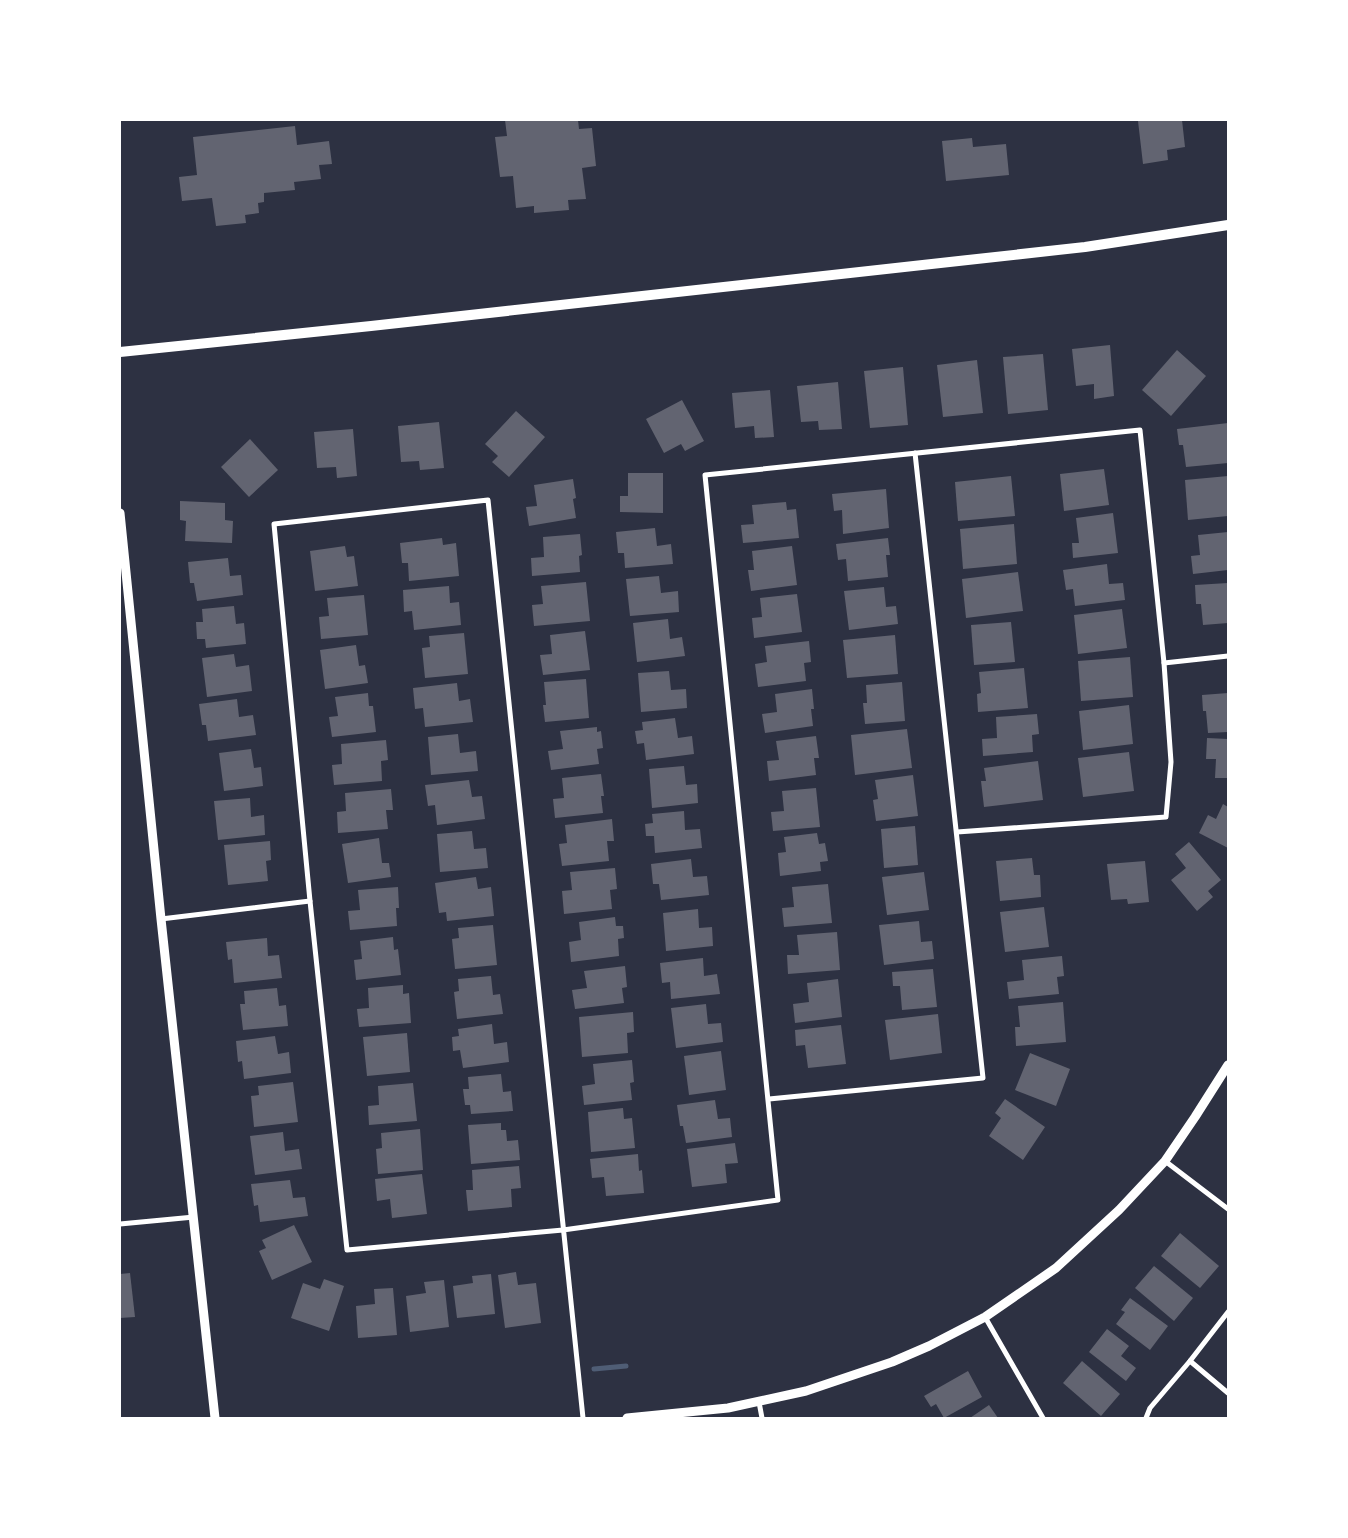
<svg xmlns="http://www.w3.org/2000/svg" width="1348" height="1538" font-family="Manrope,sans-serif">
<rect width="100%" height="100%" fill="#2d3142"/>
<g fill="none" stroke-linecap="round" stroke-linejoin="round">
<!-- stream -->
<polyline stroke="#4f5d75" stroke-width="5" points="594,1369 626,1366"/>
</g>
<!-- building -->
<g fill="#626471">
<polygon points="505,120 578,120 579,129 592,128 596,166 582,168 586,199 568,200 569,210 534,213 534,206 516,208 513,176 500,177 495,137 507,136"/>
<polygon points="1148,120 1182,120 1185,147 1167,150 1168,160 1143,164 1138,121"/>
<polygon points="295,126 297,145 329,141 332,164 319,165 321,179 294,182 295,190 264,193 264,202 258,203 259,213 245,215 246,223 216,226 212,198 182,201 179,177 197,175 193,137"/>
<polygon points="972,138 973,147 1006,144 1009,175 946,181 942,141"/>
<polygon points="1110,345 1114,396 1094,399 1094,384 1076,386 1072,349"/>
<polygon points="1177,350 1206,376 1171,416 1142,390"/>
<polygon points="1043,354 1048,410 1008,414 1003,357"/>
<polygon points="977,360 983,413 943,417 937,365"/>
<polygon points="903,367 908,425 870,428 864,371"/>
<polygon points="838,382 842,429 819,430 818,421 801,422 797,386"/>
<polygon points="770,390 774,437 755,438 754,426 735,428 732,393"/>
<polygon points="682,400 704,441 685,451 681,444 664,453 646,419"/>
<polygon points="516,411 545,437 509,477 492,462 498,456 485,444"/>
<polygon points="439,422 444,468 420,470 419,461 401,462 398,426"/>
<polygon points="1228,423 1228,463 1186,467 1183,445 1179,445 1177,429"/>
<polygon points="353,429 357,476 337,478 336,467 317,468 314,432"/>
<polygon points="250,439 278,470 249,497 221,467"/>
<polygon points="1104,469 1109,505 1064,511 1060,474"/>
<polygon points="628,473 663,473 663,513 620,512 620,496 628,496"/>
<polygon points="1011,476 1015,516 958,521 955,482"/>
<polygon points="1228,476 1228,516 1188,520 1185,480"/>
<polygon points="573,479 576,498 573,499 576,518 529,526 526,507 537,506 534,485"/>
<polygon points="886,489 889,528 843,534 842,510 834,511 832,494"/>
<polygon points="180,501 225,503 225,520 233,521 232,543 185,541 186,521 180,520"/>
<polygon points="786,502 787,510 796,509 799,538 743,543 741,525 754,524 752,505"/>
<polygon points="1113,513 1118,553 1073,558 1072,543 1079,543 1076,518"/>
<polygon points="1014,524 1017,564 963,569 960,529"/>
<polygon points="655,528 657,546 671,544 673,564 625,568 624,553 618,553 616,532"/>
<polygon points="1228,532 1228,570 1193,574 1191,556 1200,555 1198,535"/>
<polygon points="580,534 582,555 579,556 580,572 532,576 531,558 544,557 543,537"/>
<polygon points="442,538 443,545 456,543 459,576 409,581 408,563 402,563 400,543"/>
<polygon points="888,538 890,555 886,555 888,577 848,581 846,559 838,560 836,544"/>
<polygon points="345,546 347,557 354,556 358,586 315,591 310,551"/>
<polygon points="792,546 797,585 751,591 748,570 754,570 752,551"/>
<polygon points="228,558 230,576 241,575 243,595 197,601 194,583 190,583 188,562"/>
<polygon points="1107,564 1109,584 1123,583 1125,600 1075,606 1073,589 1066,590 1063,570"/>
<polygon points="1018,572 1023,611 966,618 962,579"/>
<polygon points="659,576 661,593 678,591 679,612 630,616 626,579"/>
<polygon points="586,582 590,621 534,626 532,605 543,604 541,586"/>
<polygon points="1228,583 1228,623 1203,625 1201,604 1196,604 1195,585"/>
<polygon points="449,586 450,603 459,602 461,625 414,630 412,611 404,612 403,590"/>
<polygon points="884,587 886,607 896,606 898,624 849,630 844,591"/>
<polygon points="797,594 802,632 754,638 752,618 762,617 760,598"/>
<polygon points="364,595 368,635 321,639 319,617 329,616 327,598"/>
<polygon points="234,606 236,624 244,623 246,644 206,648 205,639 197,639 196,622 203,622 202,609"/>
<polygon points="1122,609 1127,648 1078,654 1074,615"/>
<polygon points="668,619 670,639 682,637 685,656 637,662 633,623"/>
<polygon points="1011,622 1015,662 974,665 971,625"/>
<polygon points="585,631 590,670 543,675 540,655 552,654 550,635"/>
<polygon points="464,633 468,674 425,678 422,648 430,647 429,636"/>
<polygon points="895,635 898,674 847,678 843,640"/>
<polygon points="809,641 811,662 804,663 806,681 758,687 755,664 767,662 765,646"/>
<polygon points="356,645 359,666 365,665 368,683 325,689 320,650"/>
<polygon points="234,654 236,667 249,665 252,691 207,697 202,658"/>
<polygon points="1130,657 1133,697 1081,701 1078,661"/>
<polygon points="1024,668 1028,708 978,712 977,694 981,693 979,672"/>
<polygon points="669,671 671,690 686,689 687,708 641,712 638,673"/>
<polygon points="586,679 589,718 545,722 543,705 546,705 544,682"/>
<polygon points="902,682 905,721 865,724 863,703 867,703 866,685"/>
<polygon points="457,683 459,701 470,699 473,722 425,727 423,708 415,709 413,688"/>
<polygon points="812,689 814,709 811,709 813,726 765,733 762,714 777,712 775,694"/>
<polygon points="368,693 369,706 373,706 376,732 332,737 329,717 338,716 335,697"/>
<polygon points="1228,693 1228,732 1208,733 1206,711 1203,711 1202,695"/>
<polygon points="237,699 239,717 253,715 256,735 208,741 206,725 202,725 199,704"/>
<polygon points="1129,705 1133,744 1083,750 1079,711"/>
<polygon points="1037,714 1039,734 1032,735 1033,752 983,756 982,739 997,738 996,717"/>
<polygon points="675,718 678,738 692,736 694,754 646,760 644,743 637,744 635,731 643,730 642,722"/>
<polygon points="597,727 597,732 601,731 603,748 597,749 599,764 551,770 548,751 563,749 560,731"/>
<polygon points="907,729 912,768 855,775 851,735"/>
<polygon points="458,734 460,753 476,751 478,771 431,775 428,737"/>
<polygon points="816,736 819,758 814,758 816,775 769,781 767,761 779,760 776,741"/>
<polygon points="1207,738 1228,739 1228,778 1215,778 1216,759 1206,759"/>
<polygon points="386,740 388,760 381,761 382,781 334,785 332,765 342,764 341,744"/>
<polygon points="251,749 254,768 261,767 263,786 224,791 219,753"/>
<polygon points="1129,752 1134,791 1083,797 1078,758"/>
<polygon points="1038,761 1043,800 984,807 981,781 986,781 984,768"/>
<polygon points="684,766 686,785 697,784 698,803 652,808 649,769"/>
<polygon points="601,774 604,796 601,796 603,813 555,818 553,799 564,798 562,778"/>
<polygon points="913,775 918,816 876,821 873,800 878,799 875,780"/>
<polygon points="469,780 472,797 482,796 485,819 437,825 435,805 428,806 425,785"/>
<polygon points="816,788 820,827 773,831 771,812 784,811 782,791"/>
<polygon points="391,789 393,810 386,810 388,829 338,833 337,812 346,811 345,793"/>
<polygon points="250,798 251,817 264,815 265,835 218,840 214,801"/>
<polygon points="1223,804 1228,807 1228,848 1199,833 1208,815 1216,819"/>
<polygon points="684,811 685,830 700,829 702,848 655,853 654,836 646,836 645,824 653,823 652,814"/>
<polygon points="612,819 614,841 607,841 609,861 562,866 559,844 567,843 565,825"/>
<polygon points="915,826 918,865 884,868 881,829"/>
<polygon points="472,831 474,849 486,848 488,868 440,872 437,834"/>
<polygon points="817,833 819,844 825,843 828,861 820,862 821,871 780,876 778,853 786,852 784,837"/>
<polygon points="379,838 382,863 389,863 391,877 348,883 342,844"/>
<polygon points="270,841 271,860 266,861 268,881 228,885 224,845"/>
<polygon points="1189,842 1221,880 1208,891 1213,897 1197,911 1171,880 1186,868 1175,854"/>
<polygon points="1032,858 1034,875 1040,875 1041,897 1000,901 996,861"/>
<polygon points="691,859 693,877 707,876 709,895 661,900 659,884 653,884 651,864"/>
<polygon points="1145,861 1149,902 1128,904 1127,899 1111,900 1107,864"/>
<polygon points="615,868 617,889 610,890 612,909 564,914 562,891 572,890 570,872"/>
<polygon points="924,872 929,910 887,915 882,877"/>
<polygon points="476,877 478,889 491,887 494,916 447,921 446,912 439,913 435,883"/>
<polygon points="828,884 832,923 784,927 782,908 794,907 792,887"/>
<polygon points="398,887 399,908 396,908 397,926 350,930 348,911 360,910 358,890"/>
<polygon points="1044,907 1049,947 1005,952 1000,912"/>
<polygon points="698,909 699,928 712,927 713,946 666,951 663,913"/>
<polygon points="615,917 616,926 623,926 624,938 618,939 619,956 571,962 569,942 581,940 579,922"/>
<polygon points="919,921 921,942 932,941 934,959 884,965 879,925"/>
<polygon points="493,925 497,965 455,969 452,939 459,938 458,928"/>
<polygon points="837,932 840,970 788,974 787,955 799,955 797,935"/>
<polygon points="393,937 394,950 398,949 401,975 356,980 354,960 362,959 360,941"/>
<polygon points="267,938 268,956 279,955 282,978 234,983 232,959 228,960 226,942"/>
<polygon points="1062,956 1064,976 1057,977 1059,994 1009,999 1007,982 1024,980 1022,960"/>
<polygon points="703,958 704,976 717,974 720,994 671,999 670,982 662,983 660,963"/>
<polygon points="625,966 627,987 622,988 624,1003 575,1009 572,990 587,988 584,971"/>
<polygon points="933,969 937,1007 902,1010 900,986 893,986 892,972"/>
<polygon points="491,976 493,995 500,994 503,1014 457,1019 454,992 459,991 458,979"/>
<polygon points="838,979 842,1017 795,1023 793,1004 809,1002 807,983"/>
<polygon points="403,985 403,994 409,993 411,1023 359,1027 357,1009 369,1008 368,988"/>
<polygon points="277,988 279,1006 286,1005 288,1026 243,1030 240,1004 245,1004 244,991"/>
<polygon points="1063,1002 1066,1042 1016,1046 1015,1027 1020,1027 1018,1006"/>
<polygon points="706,1004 708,1024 721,1023 723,1042 676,1048 671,1008"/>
<polygon points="633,1012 634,1032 627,1033 628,1053 582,1057 579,1017"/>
<polygon points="938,1014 942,1053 890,1060 885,1020"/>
<polygon points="492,1024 494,1044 507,1042 509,1062 463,1068 460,1050 453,1051 452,1037 459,1036 458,1029"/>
<polygon points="841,1025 846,1064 808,1068 805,1045 796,1046 795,1030"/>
<polygon points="407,1033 410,1072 367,1076 363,1037"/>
<polygon points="275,1036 278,1054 289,1052 291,1073 244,1079 242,1061 238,1062 236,1041"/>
<polygon points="721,1051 726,1090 689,1095 684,1056"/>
<polygon points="1030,1053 1070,1069 1056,1106 1015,1090"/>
<polygon points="632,1060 634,1082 630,1083 632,1100 584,1105 582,1086 595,1084 593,1064"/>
<polygon points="501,1074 503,1092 511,1091 513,1111 471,1114 470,1105 465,1105 463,1089 469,1089 468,1077"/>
<polygon points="293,1082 298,1122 254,1127 251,1096 259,1095 258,1086"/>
<polygon points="413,1083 417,1121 369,1125 368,1106 379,1105 378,1086"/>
<polygon points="1005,1099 1045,1127 1023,1160 989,1136 1001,1118 995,1113"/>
<polygon points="715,1100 718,1119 730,1118 732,1137 686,1143 683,1126 680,1126 677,1105"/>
<polygon points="623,1108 624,1119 632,1118 635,1148 591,1152 588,1112"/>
<polygon points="501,1123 501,1130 506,1130 507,1141 518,1140 520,1160 471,1164 468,1125"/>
<polygon points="420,1129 423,1170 378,1174 376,1149 382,1148 381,1133"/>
<polygon points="283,1132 285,1151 299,1149 302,1169 255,1175 250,1136"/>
<polygon points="735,1143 738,1163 725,1164 727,1183 692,1187 687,1149"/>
<polygon points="638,1154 639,1171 642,1170 644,1193 606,1196 604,1177 592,1178 590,1159"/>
<polygon points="519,1166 521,1188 511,1189 512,1207 468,1211 466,1190 473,1190 472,1170"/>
<polygon points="422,1174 427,1214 392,1218 390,1199 377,1201 375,1179"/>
<polygon points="290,1180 293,1198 305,1197 308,1216 260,1222 258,1205 254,1206 251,1184"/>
<polygon points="294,1225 312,1262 272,1280 259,1251 266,1248 262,1240"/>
<polygon points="1180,1233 1219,1266 1200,1288 1161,1256"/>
<polygon points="1154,1266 1193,1298 1174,1321 1135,1288"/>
<polygon points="516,1272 518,1285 536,1283 541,1323 505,1328 498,1275"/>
<polygon points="130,1273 135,1317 120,1318 120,1274"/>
<polygon points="491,1274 495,1314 457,1318 453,1286 473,1283 472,1276"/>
<polygon points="324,1279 344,1286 329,1331 291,1318 303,1283 320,1289"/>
<polygon points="444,1280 449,1327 410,1332 406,1296 426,1293 424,1282"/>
<polygon points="393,1288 397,1335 358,1338 356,1306 375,1304 374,1289"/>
<polygon points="1130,1298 1168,1326 1150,1350 1116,1324 1125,1312 1121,1310"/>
<polygon points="1107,1329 1129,1346 1121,1356 1136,1368 1126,1381 1089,1352"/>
<polygon points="1082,1361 1120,1394 1101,1416 1063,1383"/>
<polygon points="968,1371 982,1397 944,1418 936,1404 931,1407 924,1396"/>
<polygon points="989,1405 998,1418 970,1418"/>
</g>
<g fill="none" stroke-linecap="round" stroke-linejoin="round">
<!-- minor -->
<g stroke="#fff" stroke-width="5">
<polyline points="1164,663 1228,656"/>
<polyline points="161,919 310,901"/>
<polyline points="769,1099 983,1078 915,453"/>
<polyline points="1165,1161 1228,1209"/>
<polyline points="120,1224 194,1217"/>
<polyline points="985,1317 1043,1418"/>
<polyline points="1190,1361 1228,1393"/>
<polyline points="759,1402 762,1418"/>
<polyline points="583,1418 488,500 274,524 310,901 347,1250 563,1230 778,1200 705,475 1140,430 1164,663 1171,762 1166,817 957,832"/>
<polyline points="1146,1418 1150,1408 1190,1361 1228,1312"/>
</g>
<!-- tertiary -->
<g stroke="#fff" stroke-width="9">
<polyline points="120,513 161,919 215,1418"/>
<polyline points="627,1418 728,1408 806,1391 892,1362 929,1346 985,1317 1056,1268 1119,1210 1165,1161 1195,1117 1228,1065"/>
</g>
<!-- secondary -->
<polyline stroke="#fff" stroke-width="10" points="120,352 371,326 1085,247 1228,225"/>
</g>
<!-- border -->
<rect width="1348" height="1538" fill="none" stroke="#ffffff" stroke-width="242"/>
</svg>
